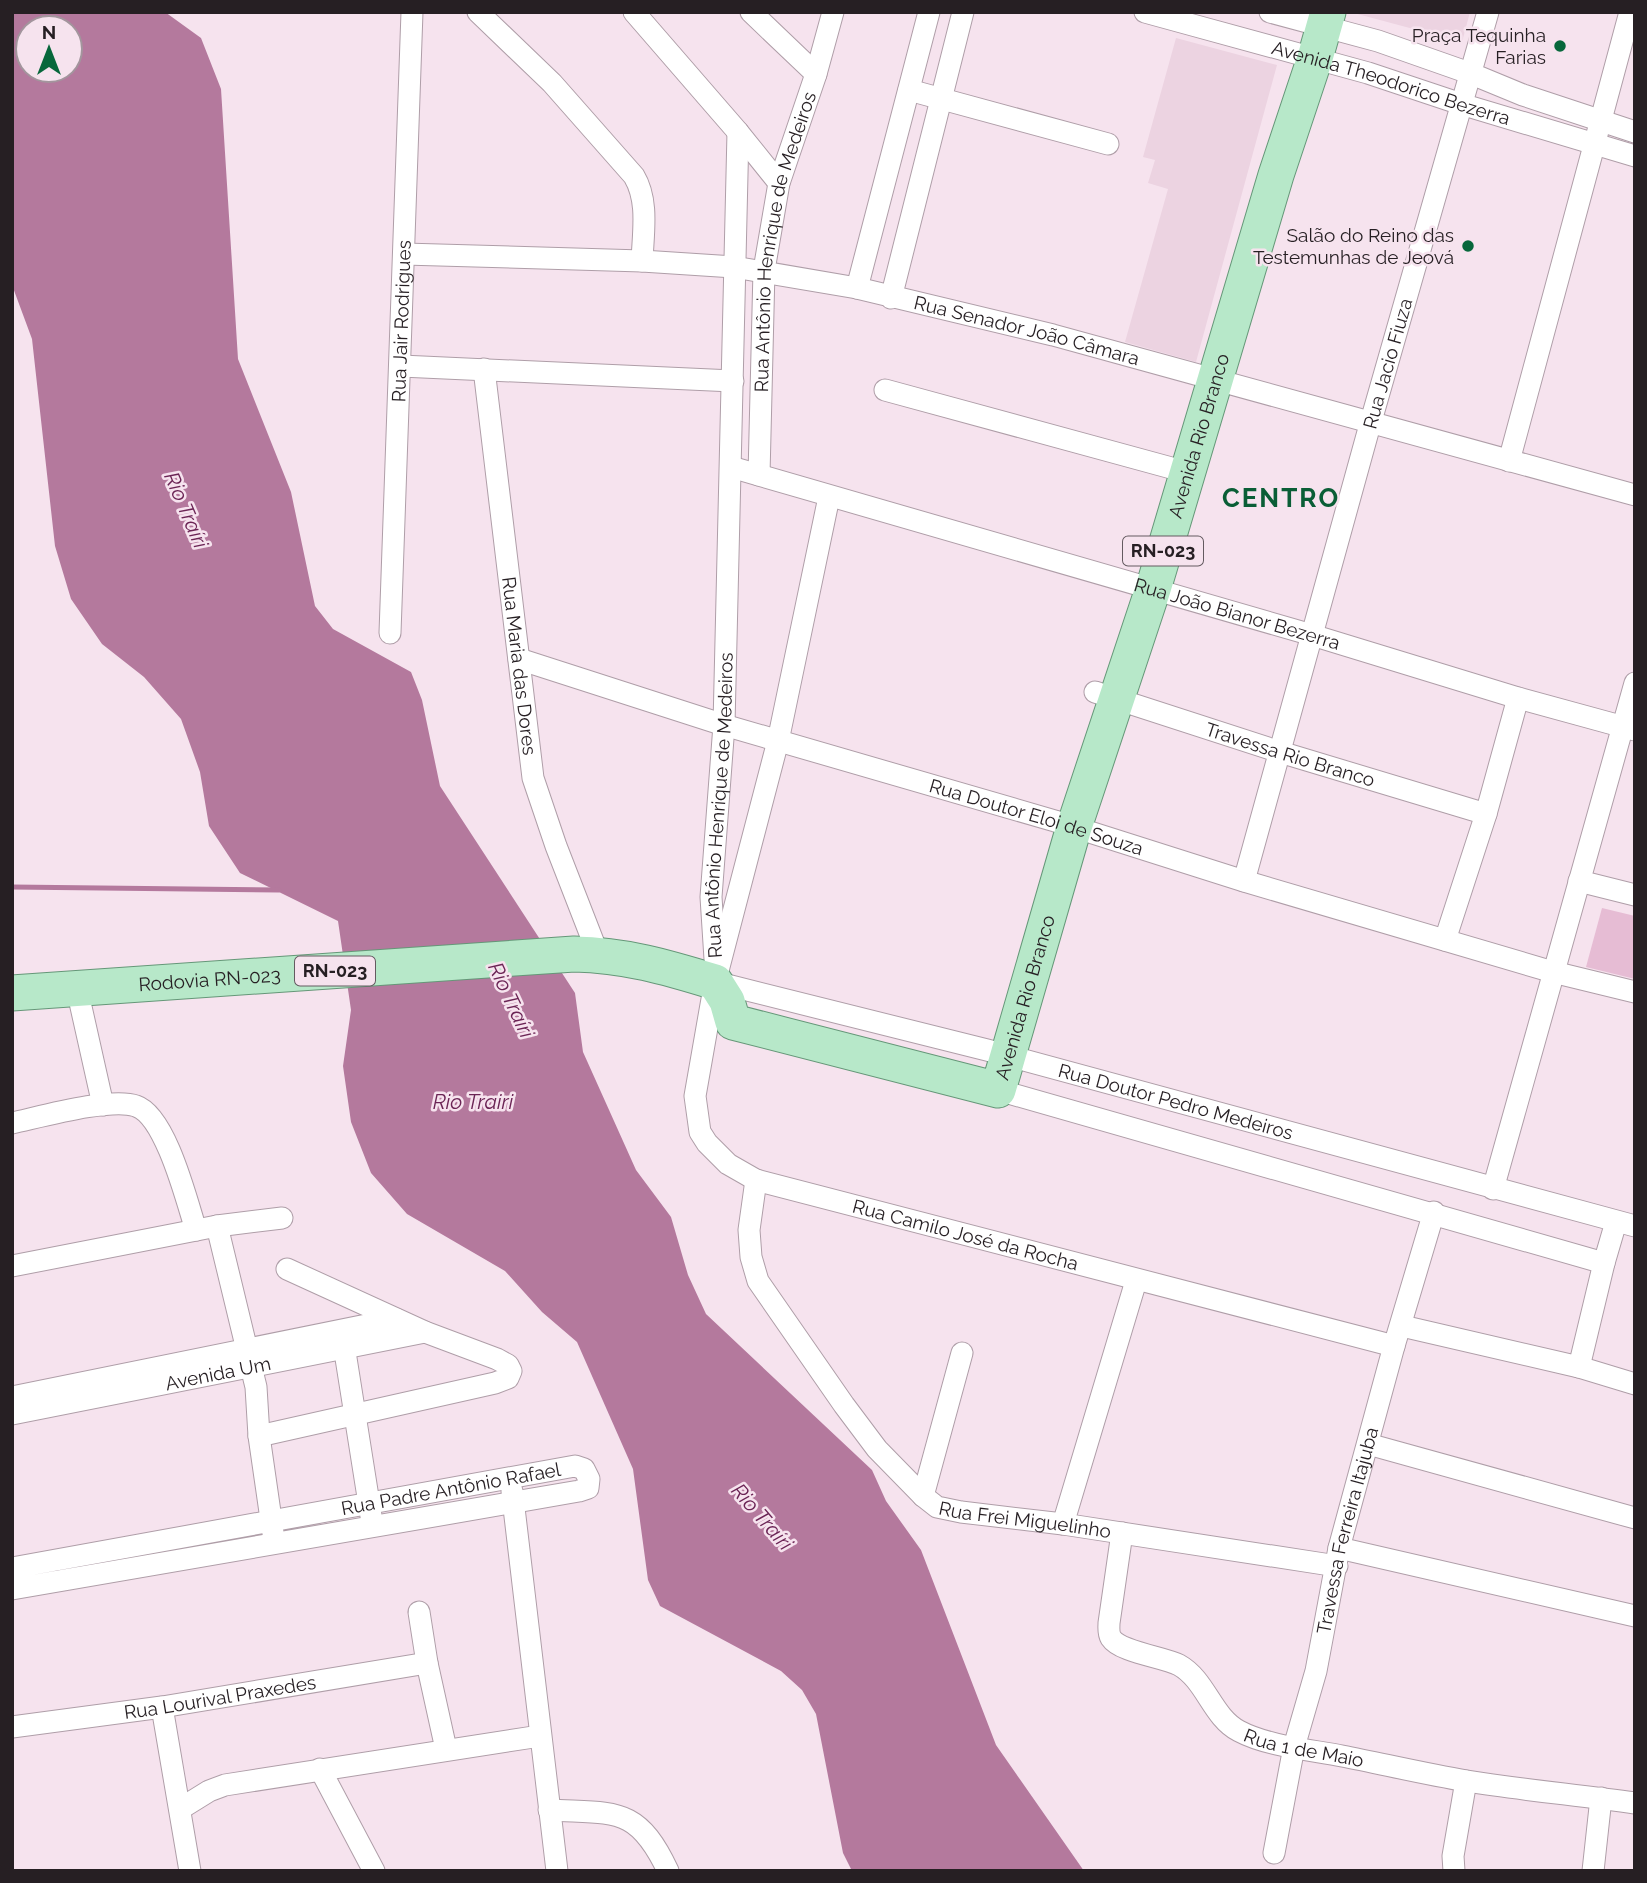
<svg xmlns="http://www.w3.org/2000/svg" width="1647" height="1883" font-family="Raleway,sans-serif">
<rect width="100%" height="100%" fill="#f6e3ee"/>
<!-- built -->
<g fill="#ecd3e1">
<polygon points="1350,12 1470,12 1462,42"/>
<polygon points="1176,38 1277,65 1196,362 1125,342 1168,189 1148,183 1155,160 1143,157"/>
</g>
<!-- green -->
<polygon fill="#e6bcd4" points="1602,908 1635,916 1635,979 1586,967"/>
<!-- water -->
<path fill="#b4799d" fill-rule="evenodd" d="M12,12H165L201,38L221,89L238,359L291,492L315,606L333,629L411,672L422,700L440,786L575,993L583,1052L636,1170L671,1217L688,1275L706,1314L872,1470L886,1501L921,1550L996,1745L1084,1871H852L843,1853L816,1714L802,1690L781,1671L660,1606L648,1580L633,1469L577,1342L542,1312L505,1271L407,1214L371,1173L351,1122L343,1066L351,1010L338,921L240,873L209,826L200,772L181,719L144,677L102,644L71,599L55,546L32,339L12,285ZM28,28H70V70H28Z"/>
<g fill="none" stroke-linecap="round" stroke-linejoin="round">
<!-- stream -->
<polyline stroke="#b4799d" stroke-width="5" points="12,887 279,890"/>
<!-- street casing -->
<g stroke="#af9ea8" stroke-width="23">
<g id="street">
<path d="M478,12L552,83L634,176C649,201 643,233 642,261"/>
<polyline points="634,12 738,132 779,183"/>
<polyline points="751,12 816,74"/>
<path id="s1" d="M1145,12L1368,73L1461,104L1635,156"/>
<polyline points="1270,12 1378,41 1472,74 1523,95 1635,132"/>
<polyline points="909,90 1108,144"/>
<path id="s2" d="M404,254L642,261L734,267L857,288L1053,335L1635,495"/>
<polyline points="857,288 929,12"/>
<polyline points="891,298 963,12"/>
<polyline points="401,366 733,381"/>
<path id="s3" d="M484,369L533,778L556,846L598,954"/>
<polyline points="885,390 1186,472"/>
<polyline points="1509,461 1630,12"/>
<path id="s4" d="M731,467L1312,635L1518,698L1635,730"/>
<path id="s5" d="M759,475L764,270L779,183L816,74L833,12"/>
<path id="s6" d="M829,497L778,741L715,982L695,1096L700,1132L707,1143L728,1164L756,1180L1394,1346"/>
<path id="s7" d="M390,633L412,12"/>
<path id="s8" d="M519,659L724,725L1055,821L1244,881L1553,972L1635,992"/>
<path id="s9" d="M1095,692L1280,752L1486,814"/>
<path id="s10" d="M1244,881L1371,421L1488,12"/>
<polyline points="1579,881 1635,895"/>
<polyline points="1445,940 1486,814 1518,698"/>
<path id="s11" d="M715,959L711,897L724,725L738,132"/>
<path id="s12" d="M715,982L987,1050L1635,1226"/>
<polyline points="77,989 103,1105"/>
<polyline points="998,1090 1604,1263"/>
<path d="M12,1123C40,1117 111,1097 136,1106C166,1116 187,1202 196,1230"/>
<path id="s13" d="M756,1180L749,1230L751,1257L758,1281L844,1405L877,1449L923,1496L937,1507L961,1512L1063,1524L1337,1566"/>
<polyline points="1493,1189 1635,683"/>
<polyline points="217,1226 256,1387 259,1436 273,1533"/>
<polyline points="12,1266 217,1226 282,1218"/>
<polyline points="1402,1326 1579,1367 1635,1384"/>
<polyline points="342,1333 371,1516"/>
<polyline points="1579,1367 1604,1263 1616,1222"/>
<polyline points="12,1397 396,1319"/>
<path id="s14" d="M12,1414L425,1332"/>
<polyline points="259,1436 495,1383 508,1378 511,1371 508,1365 497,1359 425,1332 287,1269"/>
<polyline points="1368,1444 1635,1518"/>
<polyline points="512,1491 557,1871"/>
<polyline points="923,1496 962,1353"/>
<polyline points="1063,1524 1136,1281"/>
<path id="s15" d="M1122,1533L1109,1623C1109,1628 1108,1633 1111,1638C1120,1652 1163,1657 1179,1665C1206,1680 1212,1717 1239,1731C1267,1746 1311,1750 1342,1756C1383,1764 1425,1774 1467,1781C1522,1790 1579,1795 1635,1803"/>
<polyline points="1339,1548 1635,1616"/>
<path id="s16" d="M12,1568L575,1466L584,1469L589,1479L588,1488L579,1491L12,1589"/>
<polyline points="419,1612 427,1663 446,1749"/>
<polyline points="162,1707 190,1871"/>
<path id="s17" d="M12,1727L162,1707L427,1663"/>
<polyline points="320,1769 374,1871"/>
<polyline points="180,1809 209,1791 225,1785 540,1736"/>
<path d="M549,1810C615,1814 637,1805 668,1871"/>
<path id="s18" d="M1274,1853L1294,1747L1316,1671L1339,1548L1394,1346L1434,1212"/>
<polyline points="1454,1871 1453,1856 1466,1781"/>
<polyline points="1593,1871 1601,1798"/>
</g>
</g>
<!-- primary casing -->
<g stroke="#659778" stroke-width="37">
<g id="primary">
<path id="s19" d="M12,993L574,954C625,955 666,967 715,982L727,1001L733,1022L998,1090L1074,827L1153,589L1276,175L1315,58L1328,12"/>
</g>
</g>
<!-- street -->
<use href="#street" stroke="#fff" stroke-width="21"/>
<!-- primary -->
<use href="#primary" stroke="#b7e8c9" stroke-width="35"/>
</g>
<!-- markers -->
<g fill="#07673b" stroke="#f6e3ee" stroke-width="2.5">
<circle cx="1560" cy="46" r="7"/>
<circle cx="1468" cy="246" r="7"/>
</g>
<g text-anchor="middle" stroke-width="5" stroke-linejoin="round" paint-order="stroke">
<!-- shield labels -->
<g fill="#f6e3ee" stroke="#645a60" stroke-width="2">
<rect x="1123" y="536.5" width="80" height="29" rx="5"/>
<rect x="295" y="956.5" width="80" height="29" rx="5"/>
</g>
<g font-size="18" font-weight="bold" fill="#261f23">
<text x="1163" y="557">RN-023</text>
<text x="335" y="977">RN-023</text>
</g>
<!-- poi labels -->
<g font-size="19" fill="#261f23" stroke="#f6e3ee" text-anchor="end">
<text x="1546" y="42">Praça Tequinha<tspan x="1546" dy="22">Farias</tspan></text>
<text x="1454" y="242">Salão do Reino das<tspan x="1454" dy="22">Testemunhas de Jeová</tspan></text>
</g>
<!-- street labels -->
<g font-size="19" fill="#261f23" stroke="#f6e3ee">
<text dy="7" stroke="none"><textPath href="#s1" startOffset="256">Avenida Theodorico Bezerra</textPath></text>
<text dy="7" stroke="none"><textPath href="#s5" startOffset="236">Rua Antônio Henrique de Medeiros</textPath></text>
<text dy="7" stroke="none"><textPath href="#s7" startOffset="312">Rua Jair Rodrigues</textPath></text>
<text dy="7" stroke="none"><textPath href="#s2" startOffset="630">Rua Senador João Câmara</textPath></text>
<text dy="7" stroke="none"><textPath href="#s10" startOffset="537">Rua Jacio Fiuza</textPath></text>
<text dy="7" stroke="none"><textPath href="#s19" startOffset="1710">Avenida Rio Branco</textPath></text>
<text dy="7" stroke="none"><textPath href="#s4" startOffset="527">Rua João Bianor Bezerra</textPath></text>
<text dy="7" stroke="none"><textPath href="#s3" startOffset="299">Rua Maria das Dores</textPath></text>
<text dy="7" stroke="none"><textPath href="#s9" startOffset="205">Travessa Rio Branco</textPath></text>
<text dy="7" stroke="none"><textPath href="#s11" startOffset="154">Rua Antônio Henrique de Medeiros</textPath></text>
<text dy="7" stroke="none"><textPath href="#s8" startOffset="541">Rua Doutor Eloi de Souza</textPath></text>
<text dy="7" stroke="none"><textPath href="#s19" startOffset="198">Rodovia RN-023</textPath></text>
<text dy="7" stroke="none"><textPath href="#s19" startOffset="1122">Avenida Rio Branco</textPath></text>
<text dy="7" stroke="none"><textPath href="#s12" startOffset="476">Rua Doutor Pedro Medeiros</textPath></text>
<text dy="7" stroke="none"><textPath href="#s6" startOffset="942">Rua Camilo José da Rocha</textPath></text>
<text dy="7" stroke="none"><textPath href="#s14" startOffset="210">Avenida Um</textPath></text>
<text dy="7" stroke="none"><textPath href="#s16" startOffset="446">Rua Padre Antônio Rafael</textPath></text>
<text dy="7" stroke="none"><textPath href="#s13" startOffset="481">Rua Frei Miguelinho</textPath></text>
<text dy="7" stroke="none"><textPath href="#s18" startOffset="331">Travessa Ferreira Itajuba</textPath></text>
<text dy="7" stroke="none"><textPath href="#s17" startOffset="210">Rua Lourival Praxedes</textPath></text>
<text dy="7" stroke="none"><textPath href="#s15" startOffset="338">Rua 1 de Maio</textPath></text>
</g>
<!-- water labels -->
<g font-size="21" font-style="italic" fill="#6b2455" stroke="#f6e3ee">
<text transform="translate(186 510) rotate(67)" y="7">Rio Traíri</text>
<text transform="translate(511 1000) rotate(65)" y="7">Rio Traíri</text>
<text x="473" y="1109">Rio Trairi</text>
<text transform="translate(762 1517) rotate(49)" y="7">Rio Traíri</text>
</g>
<!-- district labels -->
<g font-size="26" font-weight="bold" letter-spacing="2" fill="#0a5e36" stroke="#f6e3ee">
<text x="1281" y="507">CENTRO</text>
</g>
</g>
<!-- border -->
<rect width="1647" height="1883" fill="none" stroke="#261f23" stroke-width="28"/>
<!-- north arrow -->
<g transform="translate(49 49)"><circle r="33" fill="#f6e3ee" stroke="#a3959d" stroke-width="2"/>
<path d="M0-5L12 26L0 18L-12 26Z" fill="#07673b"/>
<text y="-10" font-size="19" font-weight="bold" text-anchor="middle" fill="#261f23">N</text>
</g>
</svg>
